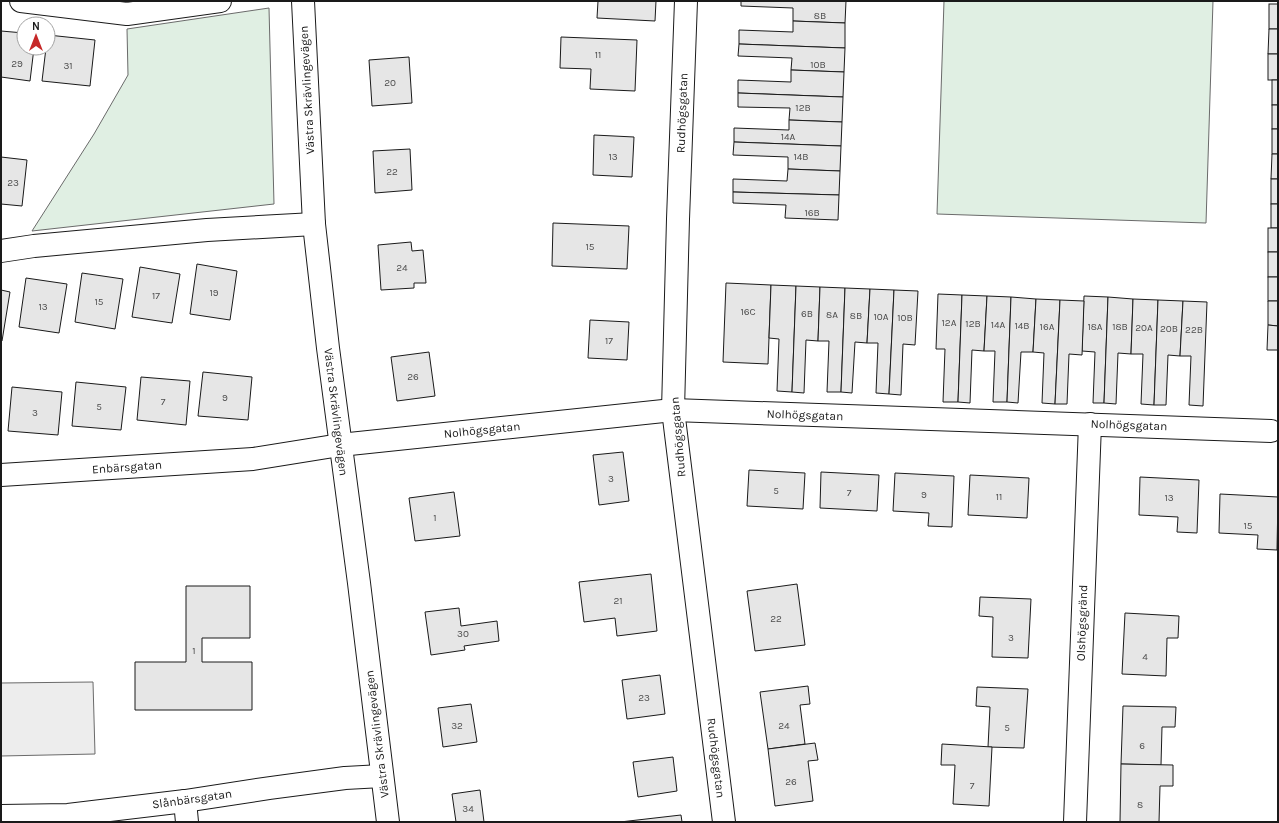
<svg xmlns="http://www.w3.org/2000/svg" width="1279" height="823" font-family="Karla,sans-serif">
<rect width="100%" height="100%" fill="#fff"/>
<!-- green -->
<g fill="#e0efe3" stroke="#6a6a6a">
<polygon points="944,1 1213,1 1206,223 937,214"/>
<polygon points="269,8 274,204 32,231 94,134 128,75 127,29"/>
</g>
<!-- parking -->
<polygon fill="#ededed" stroke="#6a6a6a" points="93,682 95,754 1,756 1,683"/>
<!-- building -->
<g fill="#e6e6e6" stroke="#1a1a1a">
<polygon points="598,1 656,1 655,21 597,18"/>
<polygon points="741,1 846,1 845,23 793,21 793,8 741,6"/>
<rect x="1269" y="4" width="9" height="25"/>
<polygon points="793,21 845,23 845,48 739,44 739,30 793,32"/>
<polygon points="1269,29 1278,29 1278,54 1268,54"/>
<polygon points="1,31 24,33 24,48 34,48 30,81 1,77"/>
<polygon points="48,35 95,40 90,86 42,81 46,48 48,48"/>
<polygon points="561,37 637,40 635,91 590,89 591,69 560,68"/>
<polygon points="739,44 845,48 844,72 791,70 792,58 738,56"/>
<rect x="1268" y="54" width="10" height="26"/>
<polygon points="409,57 412,103 372,106 369,60"/>
<polygon points="791,70 844,72 843,97 738,93 738,80 791,82"/>
<rect x="1272" y="80" width="6" height="25"/>
<polygon points="738,93 843,97 842,122 789,120 790,108 738,107"/>
<rect x="1272" y="105" width="6" height="24"/>
<polygon points="789,120 842,122 841,146 734,142 734,128 789,130"/>
<rect x="1272" y="129" width="6" height="25"/>
<polygon points="594,135 634,137 632,177 593,175"/>
<polygon points="734,142 841,146 840,171 788,169 788,157 733,155"/>
<polygon points="410,149 412,190 375,193 373,151"/>
<polygon points="1272,154 1278,154 1278,179 1271,179"/>
<polygon points="1,157 27,160 22,206 1,204"/>
<polygon points="788,169 840,171 839,195 733,192 733,179 787,181"/>
<rect x="1271" y="179" width="7" height="25"/>
<polygon points="733,192 839,195 838,220 785,218 786,205 733,203"/>
<rect x="1271" y="204" width="7" height="24"/>
<polygon points="553,223 629,226 627,269 552,266"/>
<rect x="1268" y="228" width="10" height="24"/>
<polygon points="411,242 412,251 423,250 426,283 414,283 414,288 381,290 378,245"/>
<rect x="1268" y="252" width="10" height="25"/>
<polygon points="197,264 237,271 230,320 190,314"/>
<polygon points="140,267 180,274 172,323 132,317"/>
<polygon points="82,273 123,279 115,329 75,322"/>
<rect x="1268" y="277" width="10" height="24"/>
<polygon points="26,278 67,284 59,333 19,327"/>
<polygon points="726,283 771,285 768,364 723,362"/>
<polygon points="771,285 796,286 792,392 777,391 779,339 769,338"/>
<polygon points="796,286 820,287 818,341 806,340 804,393 792,392"/>
<polygon points="820,287 845,288 841,392 827,392 829,341 818,341"/>
<polygon points="845,288 870,289 867,343 855,342 852,393 841,392"/>
<polygon points="870,289 894,290 889,394 876,393 878,343 867,343"/>
<polygon points="1,290 10,292 2,341 1,341"/>
<polygon points="894,290 918,291 915,345 903,344 901,395 889,394"/>
<polygon points="938,294 962,295 958,402 943,402 945,349 936,349"/>
<polygon points="962,295 987,296 984,351 972,350 970,403 958,402"/>
<polygon points="987,296 1011,297 1007,402 993,402 995,351 984,351"/>
<polygon points="1084,296 1108,297 1104,403 1093,403 1095,352 1082,351"/>
<polygon points="1011,297 1036,299 1033,352 1021,352 1018,403 1007,402"/>
<polygon points="1108,297 1133,299 1131,354 1118,353 1116,404 1104,403"/>
<polygon points="1036,299 1060,300 1055,404 1042,403 1044,353 1033,352"/>
<polygon points="1133,299 1158,300 1154,405 1141,404 1143,354 1131,354"/>
<polygon points="1060,300 1084,301 1082,355 1069,354 1067,404 1055,404"/>
<polygon points="1158,300 1183,301 1180,356 1168,355 1166,405 1154,405"/>
<polygon points="1183,301 1207,302 1203,406 1189,405 1191,356 1180,356"/>
<polygon points="1268,301 1278,301 1278,326 1268,325"/>
<polygon points="590,320 629,322 627,360 588,358"/>
<polygon points="1268,325 1278,326 1278,350 1267,350"/>
<polygon points="429,352 435,396 397,401 391,357"/>
<polygon points="203,372 252,377 248,420 198,416"/>
<polygon points="141,377 190,381 186,425 137,420"/>
<polygon points="76,382 126,387 121,430 72,426"/>
<polygon points="12,387 62,392 58,435 8,431"/>
<polygon points="623,452 629,501 599,505 593,455"/>
<polygon points="749,470 805,473 803,509 747,506"/>
<polygon points="821,472 879,475 877,511 820,508"/>
<polygon points="895,473 954,476 952,527 928,526 929,513 893,511"/>
<polygon points="970,475 1029,478 1027,518 968,515"/>
<polygon points="1140,477 1199,480 1197,533 1177,532 1178,517 1139,515"/>
<polygon points="454,492 460,536 415,541 409,498"/>
<polygon points="1220,494 1278,497 1277,550 1257,549 1258,535 1219,533"/>
<polygon points="651,574 657,631 617,636 615,618 584,622 579,582"/>
<polygon points="797,584 805,645 755,651 747,591"/>
<polygon points="186,586 250,586 250,638 202,638 202,662 252,662 252,710 135,710 135,662 186,662"/>
<polygon points="980,597 1031,599 1028,658 992,657 993,617 979,616"/>
<polygon points="459,608 461,626 497,621 499,641 464,646 465,650 431,655 425,612"/>
<polygon points="1125,613 1179,616 1178,638 1167,638 1166,676 1122,674"/>
<polygon points="660,675 665,714 627,719 622,680"/>
<polygon points="808,686 810,704 800,705 805,744 768,749 760,692"/>
<polygon points="977,687 1028,689 1024,748 988,747 990,707 976,706"/>
<polygon points="471,704 477,742 443,747 438,708"/>
<polygon points="1123,706 1176,707 1175,727 1162,727 1161,765 1121,764"/>
<polygon points="815,743 818,760 808,761 813,801 775,806 768,749"/>
<polygon points="942,744 992,747 989,806 953,804 955,765 941,765"/>
<polygon points="673,757 677,791 638,797 633,762"/>
<polygon points="1121,764 1173,765 1173,786 1160,786 1159,822 1120,822"/>
<polygon points="480,790 484,822 456,822 452,794"/>
<polygon points="681,815 682,822 620,822"/>
</g>
<g fill="none" stroke-linecap="round" stroke-linejoin="round">
<!-- minor casing -->
<g stroke="#1a1a1a" stroke-width="24">
<g id="minor">
<polyline points="21,1 127,14 220,1"/>
<polyline points="303,1 314,224 328,348 359,583 388,822"/>
<polyline points="686,1 678,219 673,410 724,822"/>
<polyline points="1,251 34,246 207,230 314,224"/>
<polyline points="1,475 253,459 340,445 673,410 1271,431"/>
<polyline points="185,801 187,822"/>
<polyline points="1,816 68,815 185,801 270,788 345,778 382,776"/>
<polyline points="1075,822 1090,424"/>
</g>
</g>
<!-- minor -->
<use href="#minor" stroke="#fff" stroke-width="22"/>
</g>
<g text-anchor="middle" stroke-width="3" stroke-linejoin="round" paint-order="stroke">
<!-- number labels -->
<g font-size="10" fill="#4d4d4d">
<text x="820" y="19">8B</text>
<text x="598" y="58">11</text>
<text x="17" y="67">29</text>
<text x="818" y="68">10B</text>
<text x="68" y="69">31</text>
<text x="390" y="86">20</text>
<text x="803" y="111">12B</text>
<text x="788" y="140">14A</text>
<text x="613" y="160">13</text>
<text x="801" y="160">14B</text>
<text x="392" y="175">22</text>
<text x="13" y="186">23</text>
<text x="812" y="216">16B</text>
<text x="590" y="250">15</text>
<text x="402" y="271">24</text>
<text x="214" y="296">19</text>
<text x="156" y="299">17</text>
<text x="99" y="305">15</text>
<text x="43" y="310">13</text>
<text x="748" y="315">16C</text>
<text x="807" y="317">6B</text>
<text x="832" y="318">8A</text>
<text x="856" y="319">8B</text>
<text x="881" y="320">10A</text>
<text x="905" y="321">10B</text>
<text x="949" y="326">12A</text>
<text x="973" y="327">12B</text>
<text x="998" y="328">14A</text>
<text x="1022" y="329">14B</text>
<text x="1047" y="330">16A</text>
<text x="1095" y="330">18A</text>
<text x="1120" y="330">18B</text>
<text x="1144" y="331">20A</text>
<text x="1169" y="332">20B</text>
<text x="1194" y="333">22B</text>
<text x="609" y="344">17</text>
<text x="413" y="380">26</text>
<text x="225" y="401">9</text>
<text x="163" y="405">7</text>
<text x="99" y="410">5</text>
<text x="35" y="416">3</text>
<text x="611" y="482">3</text>
<text x="776" y="494">5</text>
<text x="849" y="496">7</text>
<text x="924" y="498">9</text>
<text x="999" y="500">11</text>
<text x="1169" y="501">13</text>
<text x="435" y="521">1</text>
<text x="1248" y="529">15</text>
<text x="618" y="604">21</text>
<text x="776" y="622">22</text>
<text x="463" y="637">30</text>
<text x="1011" y="641">3</text>
<text x="194" y="654">1</text>
<text x="1145" y="660">4</text>
<text x="644" y="701">23</text>
<text x="457" y="729">32</text>
<text x="784" y="729">24</text>
<text x="1007" y="731">5</text>
<text x="1142" y="749">6</text>
<text x="791" y="785">26</text>
<text x="972" y="789">7</text>
<text x="1140" y="808">8</text>
<text x="468" y="812">34</text>
</g>
<!-- street labels -->
<g font-size="12" fill="#1a1a1a" stroke="#fff">
<text transform="translate(307 90) rotate(-93)" y="4">Västra Skrävlingevägen</text>
<text transform="translate(682 113) rotate(-88)" y="4">Rudhögsgatan</text>
<text transform="translate(336 412) rotate(83)" y="4">Västra Skrävlingevägen</text>
<text transform="translate(805 415) rotate(2)" y="4">Nolhögsgatan</text>
<text transform="translate(1129 425) rotate(2)" y="4">Nolhögsgatan</text>
<text transform="translate(482 430) rotate(-6)" y="4">Nolhögsgatan</text>
<text transform="translate(678 437) rotate(-95)" y="4">Rudhögsgatan</text>
<text transform="translate(127 467) rotate(-4)" y="4">Enbärsgatan</text>
<text transform="translate(1082 623) rotate(-88)" y="4">Olshögsgränd</text>
<text transform="translate(377 734) rotate(-97)" y="4">Västra Skrävlingevägen</text>
<text transform="translate(716 758) rotate(83)" y="4">Rudhögsgatan</text>
<text transform="translate(192 799) rotate(-8)" y="4">Slånbärsgatan</text>
</g>
</g>
<!-- border -->
<rect width="1279" height="823" fill="none" stroke="#1a1a1a" stroke-width="4"/>
<!-- north arrow -->
<g transform="translate(36 36)"><circle r="19" fill="#ffffff" stroke="#a3a3a3"/>
<path d="M0-3L7 15L0 10L-7 15Z" fill="#c62828"/>
<text y="-6" font-size="11" font-weight="bold" text-anchor="middle" fill="#1a1a1a">N</text>
</g>
</svg>
